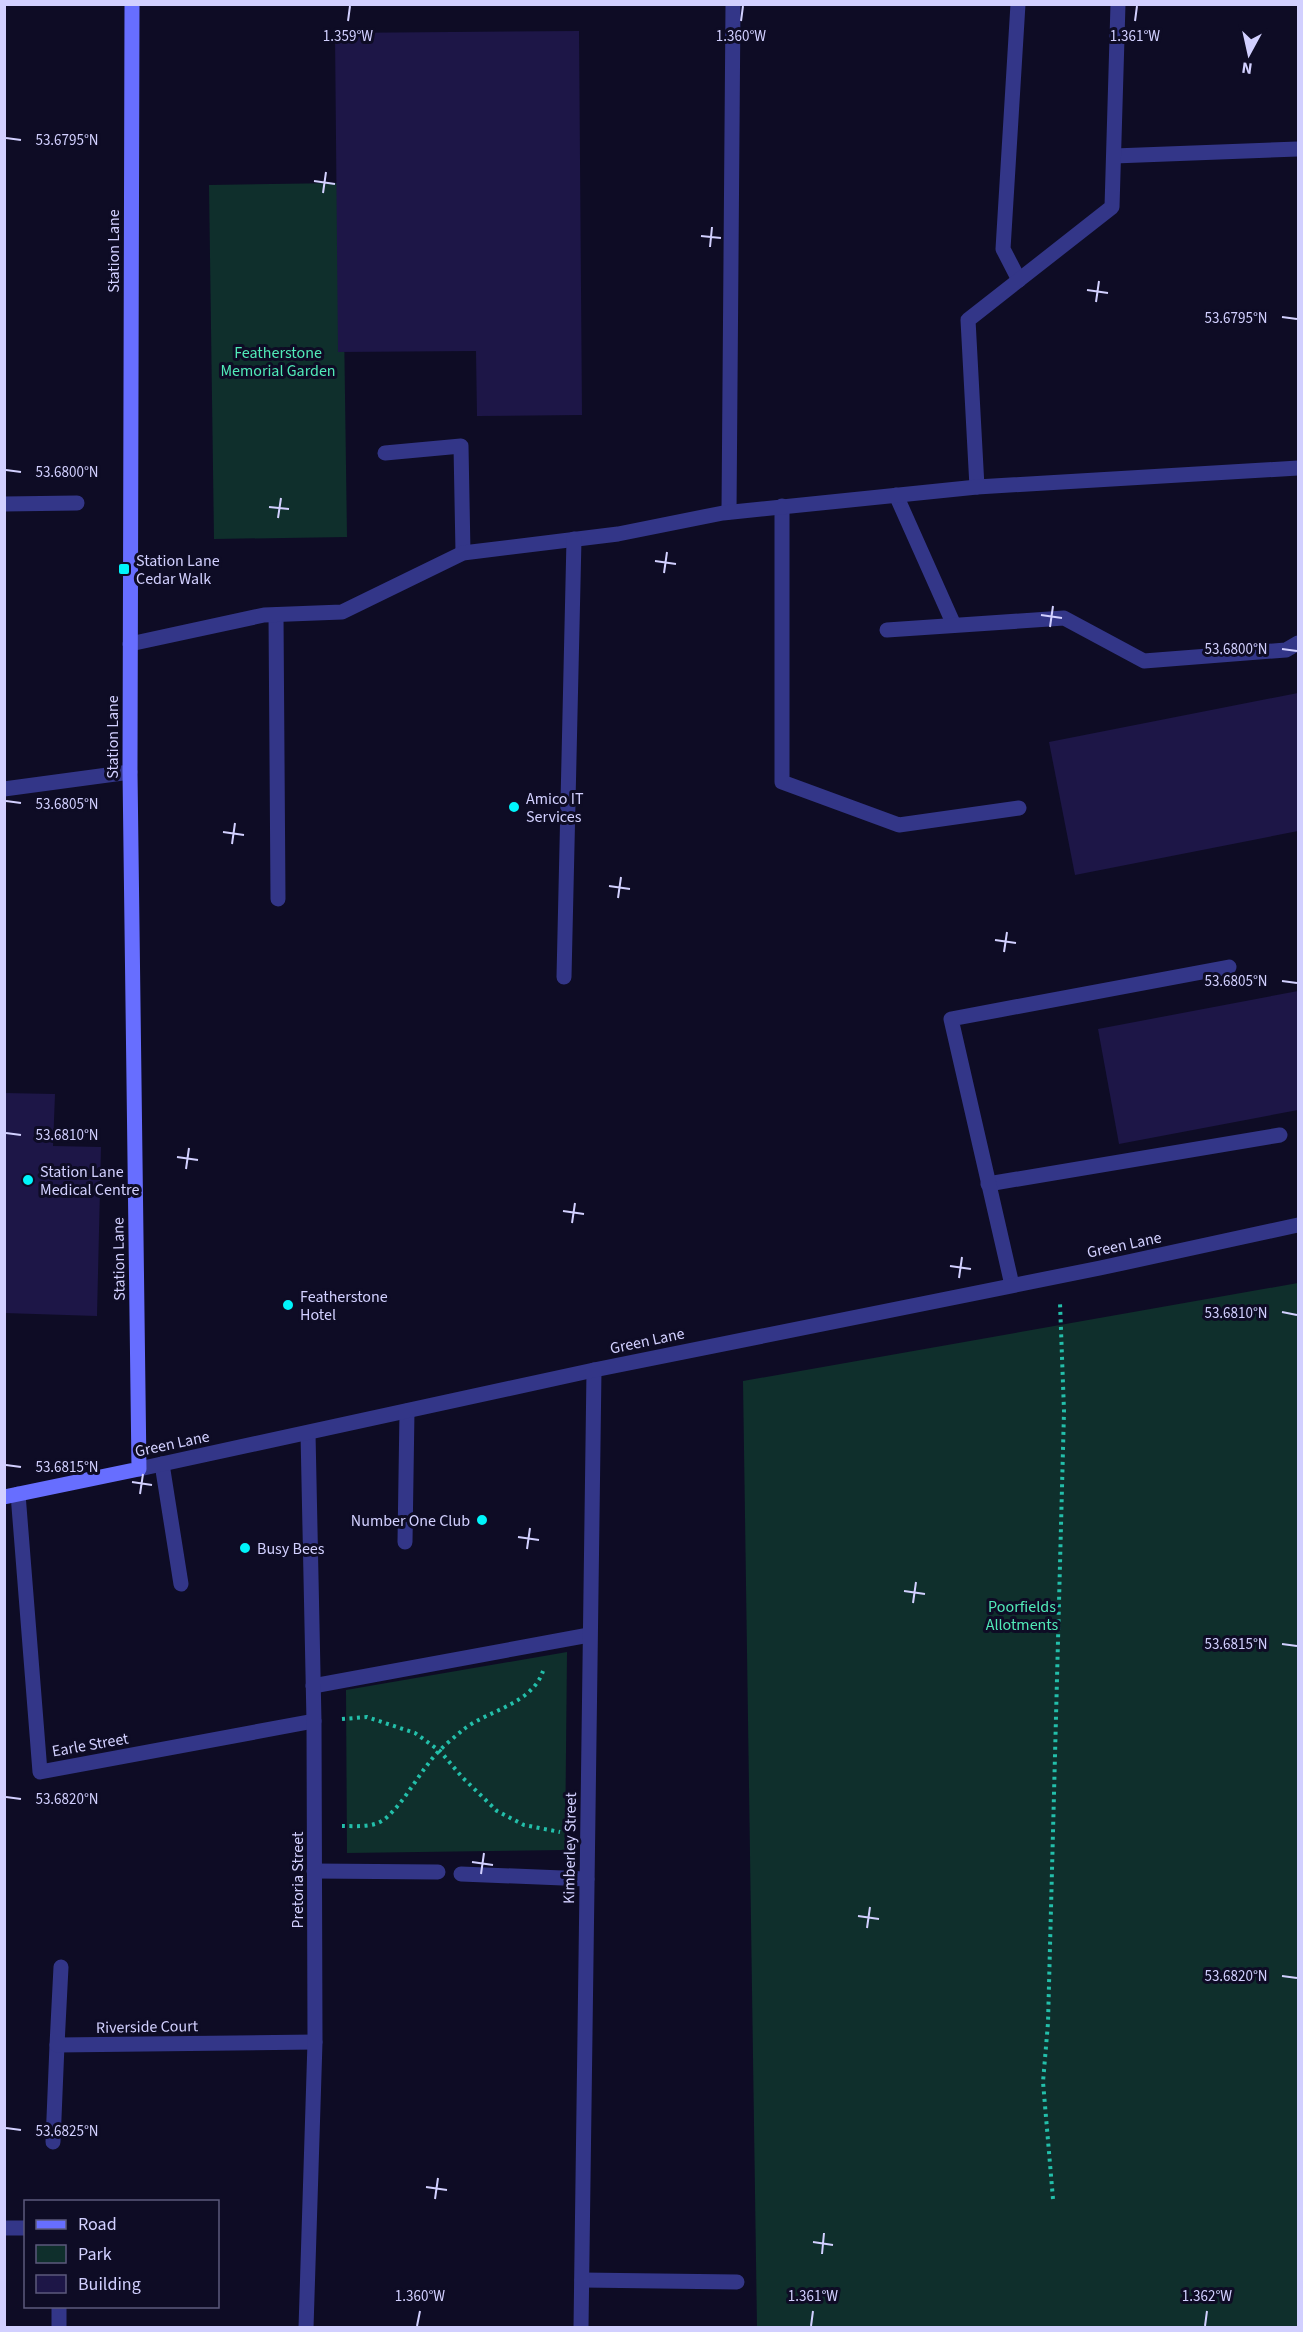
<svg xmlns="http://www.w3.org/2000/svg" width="1303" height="2332" font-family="'Source Sans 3',sans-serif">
<rect width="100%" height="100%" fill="#0e0c25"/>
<!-- green -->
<g fill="#0f2f2c">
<polygon points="342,183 347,537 214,539 209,185"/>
<polygon points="1298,1283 1298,2327 757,2327 743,1381"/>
<polygon points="567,1652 565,1850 347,1853 346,1690"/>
</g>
<!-- building -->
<g fill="#1d1647">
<polygon points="579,31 582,415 477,416 476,351 338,352 335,33"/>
<polygon points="1298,693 1298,831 1075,875 1049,742"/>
<polygon points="1298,991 1298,1110 1119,1144 1098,1029"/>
<polygon points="4,1093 55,1094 53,1146 101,1147 97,1316 4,1313"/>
</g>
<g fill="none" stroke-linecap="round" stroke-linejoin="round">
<!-- path -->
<g stroke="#23bfaa" stroke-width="4" stroke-dasharray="3 4.5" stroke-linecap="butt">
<polyline points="342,1719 367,1717 415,1733 440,1751 462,1777 497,1811 524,1825 560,1832"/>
<path d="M342,1826C356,1826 375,1828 386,1818C403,1803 414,1782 428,1764C437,1751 452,1739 464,1729C489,1710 532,1704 543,1671"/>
<polyline points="1053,2199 1043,2082 1048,2023 1064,1411 1060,1303"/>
</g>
<!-- service -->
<g stroke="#333688" stroke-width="15">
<polyline points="1018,4 1003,249 1019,280"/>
<polyline points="1114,156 1298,149"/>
<polyline points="385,453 461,446 463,553"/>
<polyline points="977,487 968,320 1112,207 1118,4"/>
<polyline points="896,495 954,625"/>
<polyline points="4,504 77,503"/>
<polyline points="782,506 782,782 899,825 1019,808"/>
<polyline points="729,512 733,4"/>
<polyline points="276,615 278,899"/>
<polyline points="887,630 1064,618 1144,661 1286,650 1298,643"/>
<polyline points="130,644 264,615 342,612 463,553 618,534 723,513 977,487 1298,468"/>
<polyline points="564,977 574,539"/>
<polyline points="988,1184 1280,1135"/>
<polyline points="1012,1285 951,1019 1229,967"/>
<polyline points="162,1464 181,1584"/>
<polyline points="405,1542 407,1411"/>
<polyline points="313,1686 589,1635"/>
<polyline points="314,1871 438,1872"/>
<polyline points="461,1874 587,1879"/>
<polyline points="53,2142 57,2045"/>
<polyline points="5,2228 26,2228"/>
<polyline points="582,2280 737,2282"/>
<polyline points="59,2306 59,2328"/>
</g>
<!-- minor -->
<g stroke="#333688" stroke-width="15">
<polyline points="4,789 130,772"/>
<polyline points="18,1494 40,1772 314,1721"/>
<polyline points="61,1967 57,2045 315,2042"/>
<polyline points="306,2328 315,2042 314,1721 308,1433"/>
<polyline points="581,2328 594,1370"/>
</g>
<!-- tertiary -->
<polyline stroke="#333688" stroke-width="15" points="139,1469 594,1370 1100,1268 1298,1225"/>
<!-- secondary -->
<polyline stroke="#676eff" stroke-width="15" points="4,1497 139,1469 130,772 132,4"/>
</g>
<!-- ticks -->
<path fill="none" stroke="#d2d0ff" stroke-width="2" d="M348,21L350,6M741,21L743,6M1135,21L1137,6M6,138L21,140M314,181L335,184M323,193L326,172M701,236L721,238M710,247L712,227M1087,290L1108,293M1096,302L1099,281M1282,317L1297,319M6,470L21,472M269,507L289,509M278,518L281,498M655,561L676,564M664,573L667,552M1041,615L1062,618M1050,627L1053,606M1282,649L1297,651M6,801L21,803M223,832L244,835M232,844L235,823M609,886L630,889M618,898L621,877M995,940L1016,943M1004,952L1007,932M1282,981L1297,983M6,1133L21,1135M177,1157L198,1160M186,1169L189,1148M563,1211L584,1214M572,1223L575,1203M950,1266L971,1269M959,1278L962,1257M1282,1312L1297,1315M6,1465L21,1467M132,1482L152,1485M140,1494L143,1474M518,1537L539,1540M527,1549L530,1528M904,1591L925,1594M913,1603L916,1582M1282,1644L1297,1646M6,1797L21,1799M472,1862L493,1865M481,1874L484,1853M858,1916L879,1919M867,1928L870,1907M1282,1976L1297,1978M6,2128L21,2130M426,2187L447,2190M435,2199L438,2178M813,2242L833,2245M822,2254L824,2233M417,2326L420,2311M811,2326L813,2311M1205,2326L1207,2311"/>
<!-- markers -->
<g fill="#00f5fb" stroke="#0e0c25" stroke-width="2">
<rect x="118" y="563" width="12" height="12" rx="3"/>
<circle cx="514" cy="807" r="6"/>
<circle cx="28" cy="1180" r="6"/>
<circle cx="288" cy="1305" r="6"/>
<circle cx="482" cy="1520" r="6"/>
<circle cx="245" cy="1548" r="6"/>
</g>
<g text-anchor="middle" stroke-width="6" stroke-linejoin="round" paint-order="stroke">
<!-- street labels -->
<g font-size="16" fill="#d2d0ff" stroke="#0e0c25">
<text transform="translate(113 251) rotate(-90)" y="6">Station Lane</text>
<text transform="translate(112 737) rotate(-90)" y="6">Station Lane</text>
<text transform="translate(1124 1244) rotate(-12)" y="6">Green Lane</text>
<text transform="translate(118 1259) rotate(-91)" y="6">Station Lane</text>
<text transform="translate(647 1340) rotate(-12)" y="6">Green Lane</text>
<text transform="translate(172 1443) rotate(-12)" y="6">Green Lane</text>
<text transform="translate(90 1744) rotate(-10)" y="6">Earle Street</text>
<text transform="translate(569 1848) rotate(-89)" y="6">Kimberley Street</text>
<text transform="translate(297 1880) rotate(-90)" y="6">Pretoria Street</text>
<text transform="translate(147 2026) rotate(-1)" y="6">Riverside Court</text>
</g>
<!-- park labels -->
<g font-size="16" fill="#51eab8" stroke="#0e0c25">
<text x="278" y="358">Featherstone<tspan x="278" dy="18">Memorial Garden</tspan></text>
<text x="1022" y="1612">Poorfields<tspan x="1022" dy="18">Allotments</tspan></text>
</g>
<!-- poi labels -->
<g font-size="16" fill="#d2d0ff" stroke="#0e0c25" text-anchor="start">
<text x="136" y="566">Station Lane<tspan x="136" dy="18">Cedar Walk</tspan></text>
<text x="526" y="804">Amico IT<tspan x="526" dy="18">Services</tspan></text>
<text x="40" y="1177">Station Lane<tspan x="40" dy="18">Medical Centre</tspan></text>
<text x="300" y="1302">Featherstone<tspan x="300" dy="18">Hotel</tspan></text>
<text x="470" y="1526" text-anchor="end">Number One Club</text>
<text x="257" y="1554">Busy Bees</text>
</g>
</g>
<g font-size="15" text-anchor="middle" fill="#d2d0ff" stroke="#0e0c25" stroke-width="6" stroke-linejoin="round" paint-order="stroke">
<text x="348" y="41">1.359°W</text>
<text x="741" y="41">1.360°W</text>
<text x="1135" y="41">1.361°W</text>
<text x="67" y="145">53.6795°N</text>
<text x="1236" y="323">53.6795°N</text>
<text x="67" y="477">53.6800°N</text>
<text x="1236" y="654">53.6800°N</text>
<text x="67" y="809">53.6805°N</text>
<text x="1236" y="986">53.6805°N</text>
<text x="67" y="1140">53.6810°N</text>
<text x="1236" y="1318">53.6810°N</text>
<text x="67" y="1472">53.6815°N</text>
<text x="1236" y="1649">53.6815°N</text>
<text x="67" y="1804">53.6820°N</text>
<text x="1236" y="1981">53.6820°N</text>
<text x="67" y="2136">53.6825°N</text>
<text x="420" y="2301">1.360°W</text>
<text x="813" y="2301">1.361°W</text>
<text x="1207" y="2301">1.362°W</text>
</g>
<!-- border -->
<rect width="1303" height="2332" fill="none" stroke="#d2d0ff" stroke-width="12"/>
<!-- legend -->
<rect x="24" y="2200" width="195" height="108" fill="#0e0c25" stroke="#5c5a7c" stroke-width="1.5"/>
<rect x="36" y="2220" width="30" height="9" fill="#676eff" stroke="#5c5a7c" stroke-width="1.5"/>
<text x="78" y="2230" font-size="18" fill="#d2d0ff">Road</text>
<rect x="36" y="2245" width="30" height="18" fill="#0f2f2c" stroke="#5c5a7c" stroke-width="1.5"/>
<text x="78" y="2260" font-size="18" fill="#d2d0ff">Park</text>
<rect x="36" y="2275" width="30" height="18" fill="#1d1647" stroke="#5c5a7c" stroke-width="1.5"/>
<text x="78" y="2290" font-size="18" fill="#d2d0ff">Building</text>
<!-- north arrow -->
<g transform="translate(1249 54) rotate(188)" stroke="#0e0c25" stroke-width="4.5" paint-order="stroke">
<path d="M0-4.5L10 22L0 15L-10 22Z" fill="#d2d0ff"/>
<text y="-9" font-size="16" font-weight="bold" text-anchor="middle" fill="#d2d0ff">N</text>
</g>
</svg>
